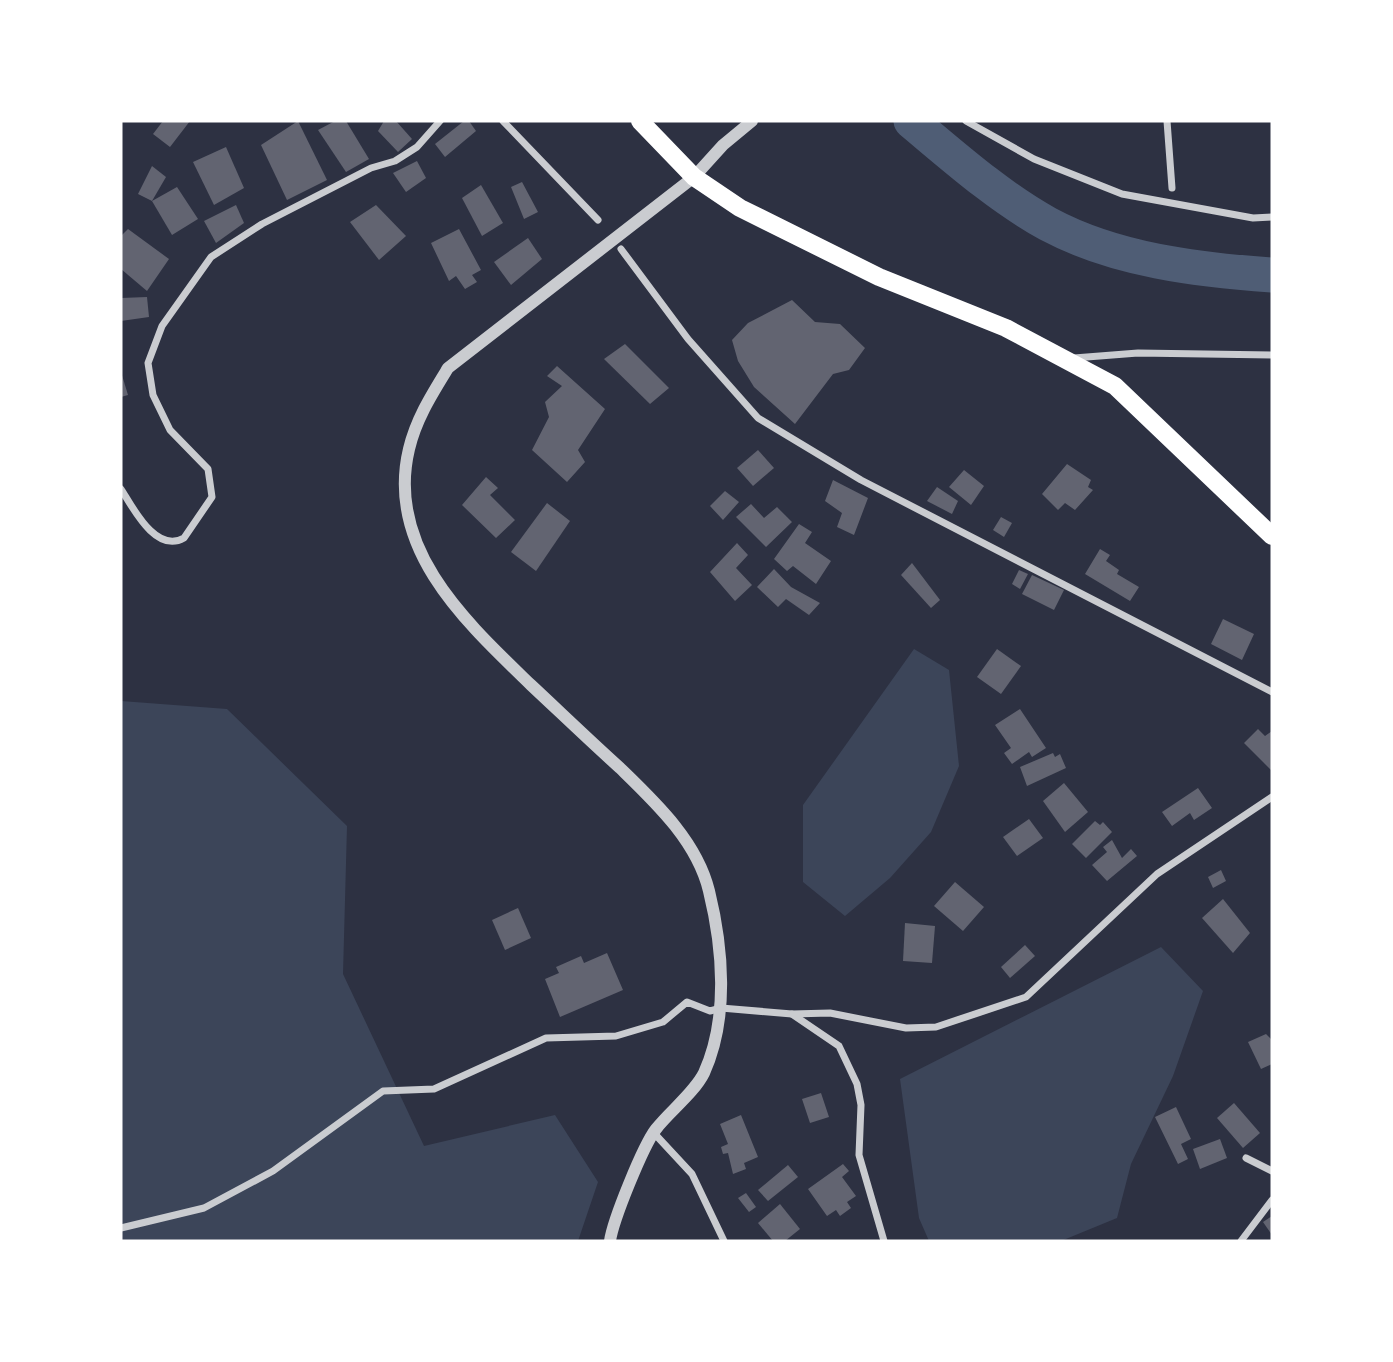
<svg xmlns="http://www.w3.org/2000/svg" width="1393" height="1362" font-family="Bitter,serif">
<rect width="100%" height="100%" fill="#2d3142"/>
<!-- green -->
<g fill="#3c4559">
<polygon points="914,649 949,670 959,766 931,832 890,878 845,916 803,882 803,805"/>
<polygon points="121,701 227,709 347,826 343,974 424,1146 555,1115 598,1182 578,1241 121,1241"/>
<polygon points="1161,947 1203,991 1173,1076 1131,1164 1117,1218 1061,1241 929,1241 919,1218 900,1079"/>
</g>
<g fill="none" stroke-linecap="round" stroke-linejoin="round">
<!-- river -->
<path stroke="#4f5d75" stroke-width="35" d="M911,121C954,157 999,197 1048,224C1115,260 1198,270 1272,275"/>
</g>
<!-- building -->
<g fill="#626471">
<polygon points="163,121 190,121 170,147 153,134"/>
<polygon points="298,121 327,180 287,200 261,145"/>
<polygon points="335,121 346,121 369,159 346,172 318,130"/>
<polygon points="384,121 396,121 412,139 398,152 378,131"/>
<polygon points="464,121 469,121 476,131 445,157 435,144"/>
<polygon points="226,147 244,188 214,205 193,162"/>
<polygon points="417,161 426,178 406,192 393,173"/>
<polygon points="152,166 166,177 152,201 138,194"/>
<polygon points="522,182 538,212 524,219 511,187"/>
<polygon points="481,185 503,223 482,236 462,198"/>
<polygon points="177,187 198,219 172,235 152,201"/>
<polygon points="236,205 244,223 216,243 204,221"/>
<polygon points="376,205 406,236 379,260 350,222"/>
<polygon points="128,229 169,259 147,291 121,269 121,236"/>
<polygon points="459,229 481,270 472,275 477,282 465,289 456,276 449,281 431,243"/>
<polygon points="528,238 542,259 511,285 494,262"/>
<polygon points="147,297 149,317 121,321 121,298"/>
<polygon points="792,300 815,322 840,324 865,348 849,370 833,374 795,424 754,387 738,361 732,340 748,323"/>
<polygon points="625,344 669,388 650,404 604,359"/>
<polygon points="557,366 605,409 578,450 585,462 567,482 532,450 549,417 545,402 562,386 547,376"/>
<polygon points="121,372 128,395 121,397"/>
<polygon points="758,450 774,468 753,486 737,468"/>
<polygon points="1067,464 1091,480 1088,487 1093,490 1075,510 1065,503 1058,510 1042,494"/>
<polygon points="964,470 984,486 971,505 949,487"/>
<polygon points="486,477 498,488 490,495 515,520 496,538 462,505"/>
<polygon points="833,480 868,498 854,535 837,527 842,513 825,501"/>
<polygon points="937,487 958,501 952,514 927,501"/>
<polygon points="725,491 739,502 723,520 710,506"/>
<polygon points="547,503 570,521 536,571 511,552"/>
<polygon points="751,504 764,518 777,507 792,522 766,547 736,517"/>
<polygon points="1001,517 1012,523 1004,537 993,530"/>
<polygon points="799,524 812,532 805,543 831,561 816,584 793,566 787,571 774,559"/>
<polygon points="737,543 748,555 736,568 752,585 735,601 710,572"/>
<polygon points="1100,549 1110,555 1106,561 1119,570 1117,574 1139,587 1130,601 1085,574"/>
<polygon points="912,563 940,600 931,608 901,575"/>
<polygon points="774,569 791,587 820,603 809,615 786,599 778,607 757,587"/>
<polygon points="1019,570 1028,574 1020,589 1012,584"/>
<polygon points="1032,575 1064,590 1054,610 1022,594"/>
<polygon points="1223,619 1254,634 1242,660 1211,644"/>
<polygon points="997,649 1021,666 1001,694 977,677"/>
<polygon points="1020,709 1046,748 1032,757 1029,752 1012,764 1004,753 1011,748 995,725"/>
<polygon points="1258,729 1265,736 1272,731 1272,771 1244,743"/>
<polygon points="1053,753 1055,757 1060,754 1066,768 1027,786 1020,767"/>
<polygon points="1064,783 1088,812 1065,832 1043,801"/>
<polygon points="1198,788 1212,808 1194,820 1190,813 1172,826 1162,812"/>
<polygon points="1029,819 1043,838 1017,856 1003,837"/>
<polygon points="1095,821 1100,825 1103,822 1112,832 1086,858 1072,844"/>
<polygon points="1112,840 1122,858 1131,849 1137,856 1107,881 1092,865 1107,852 1103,847"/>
<polygon points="1221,870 1226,881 1213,888 1208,877"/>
<polygon points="955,882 984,907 963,931 934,906"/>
<polygon points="1223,899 1250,933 1233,953 1202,918"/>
<polygon points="518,908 531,938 505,950 492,920"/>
<polygon points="905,923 935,926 932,963 903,961"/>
<polygon points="1025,945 1035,956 1010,978 1001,967"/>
<polygon points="607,953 623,990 560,1017 545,979 559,973 556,967 581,956 584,963"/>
<polygon points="1266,1034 1272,1040 1272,1064 1261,1069 1248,1042"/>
<polygon points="821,1093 829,1117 810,1123 802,1099"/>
<polygon points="1234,1103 1260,1133 1243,1148 1217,1118"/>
<polygon points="1176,1107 1191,1139 1181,1144 1188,1159 1178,1164 1155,1117"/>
<polygon points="741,1115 758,1157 744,1163 746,1169 733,1174 728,1153 723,1154 721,1147 728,1144 720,1124"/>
<polygon points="1220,1139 1227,1158 1200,1169 1193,1149"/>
<polygon points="843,1164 849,1171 842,1177 856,1196 847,1202 851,1208 840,1216 836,1210 827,1216 808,1189"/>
<polygon points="788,1165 798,1177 768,1201 758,1190"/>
<polygon points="746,1193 756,1207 749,1212 738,1198"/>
<polygon points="780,1204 800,1229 785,1241 773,1241 758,1223"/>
<polygon points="1272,1216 1272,1235 1263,1222"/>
</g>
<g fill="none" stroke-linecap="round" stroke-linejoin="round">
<!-- minor -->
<g stroke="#caccd0" stroke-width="7">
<polyline points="503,121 598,220"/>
<polyline points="966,121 1034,159 1122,194 1253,218 1272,217"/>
<polyline points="1167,121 1172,188"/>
<polyline points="621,249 688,339 758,418 861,480 1272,692"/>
<polyline points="1074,358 1138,353 1272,355"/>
<path d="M121,489C133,508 156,554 184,538L212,497L208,469L170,430L153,395L148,363L162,326L211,257L262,224L371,168L395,161L417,147L440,121"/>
<polyline points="792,1014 830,1013 906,1028 936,1027 1026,997 1157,874 1272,797"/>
<polyline points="653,1132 692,1174 724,1241"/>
<polyline points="1246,1158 1272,1171"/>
<polyline points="121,1228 204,1208 273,1171 383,1091 434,1089 546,1038 616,1036 663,1022 687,1002 710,1011 721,1008 792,1014 839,1046 857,1084 861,1105 859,1155 884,1241"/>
<polyline points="1241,1241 1272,1200"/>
</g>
<!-- tertiary -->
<path stroke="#caccd0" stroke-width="12" d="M610,1241C613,1220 643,1146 656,1129C670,1111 694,1093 704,1073C729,1018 723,948 709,891C697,841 655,802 620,768C590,741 561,713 531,685C467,623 385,549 409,449C416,419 432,394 448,368L694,177L723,145L752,121"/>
<!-- primary -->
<polyline stroke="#fff" stroke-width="18" points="640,121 694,177 740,208 879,277 1006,328 1115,386 1272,536"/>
</g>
<!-- border -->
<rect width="1393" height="1362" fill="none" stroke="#ffffff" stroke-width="245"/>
</svg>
